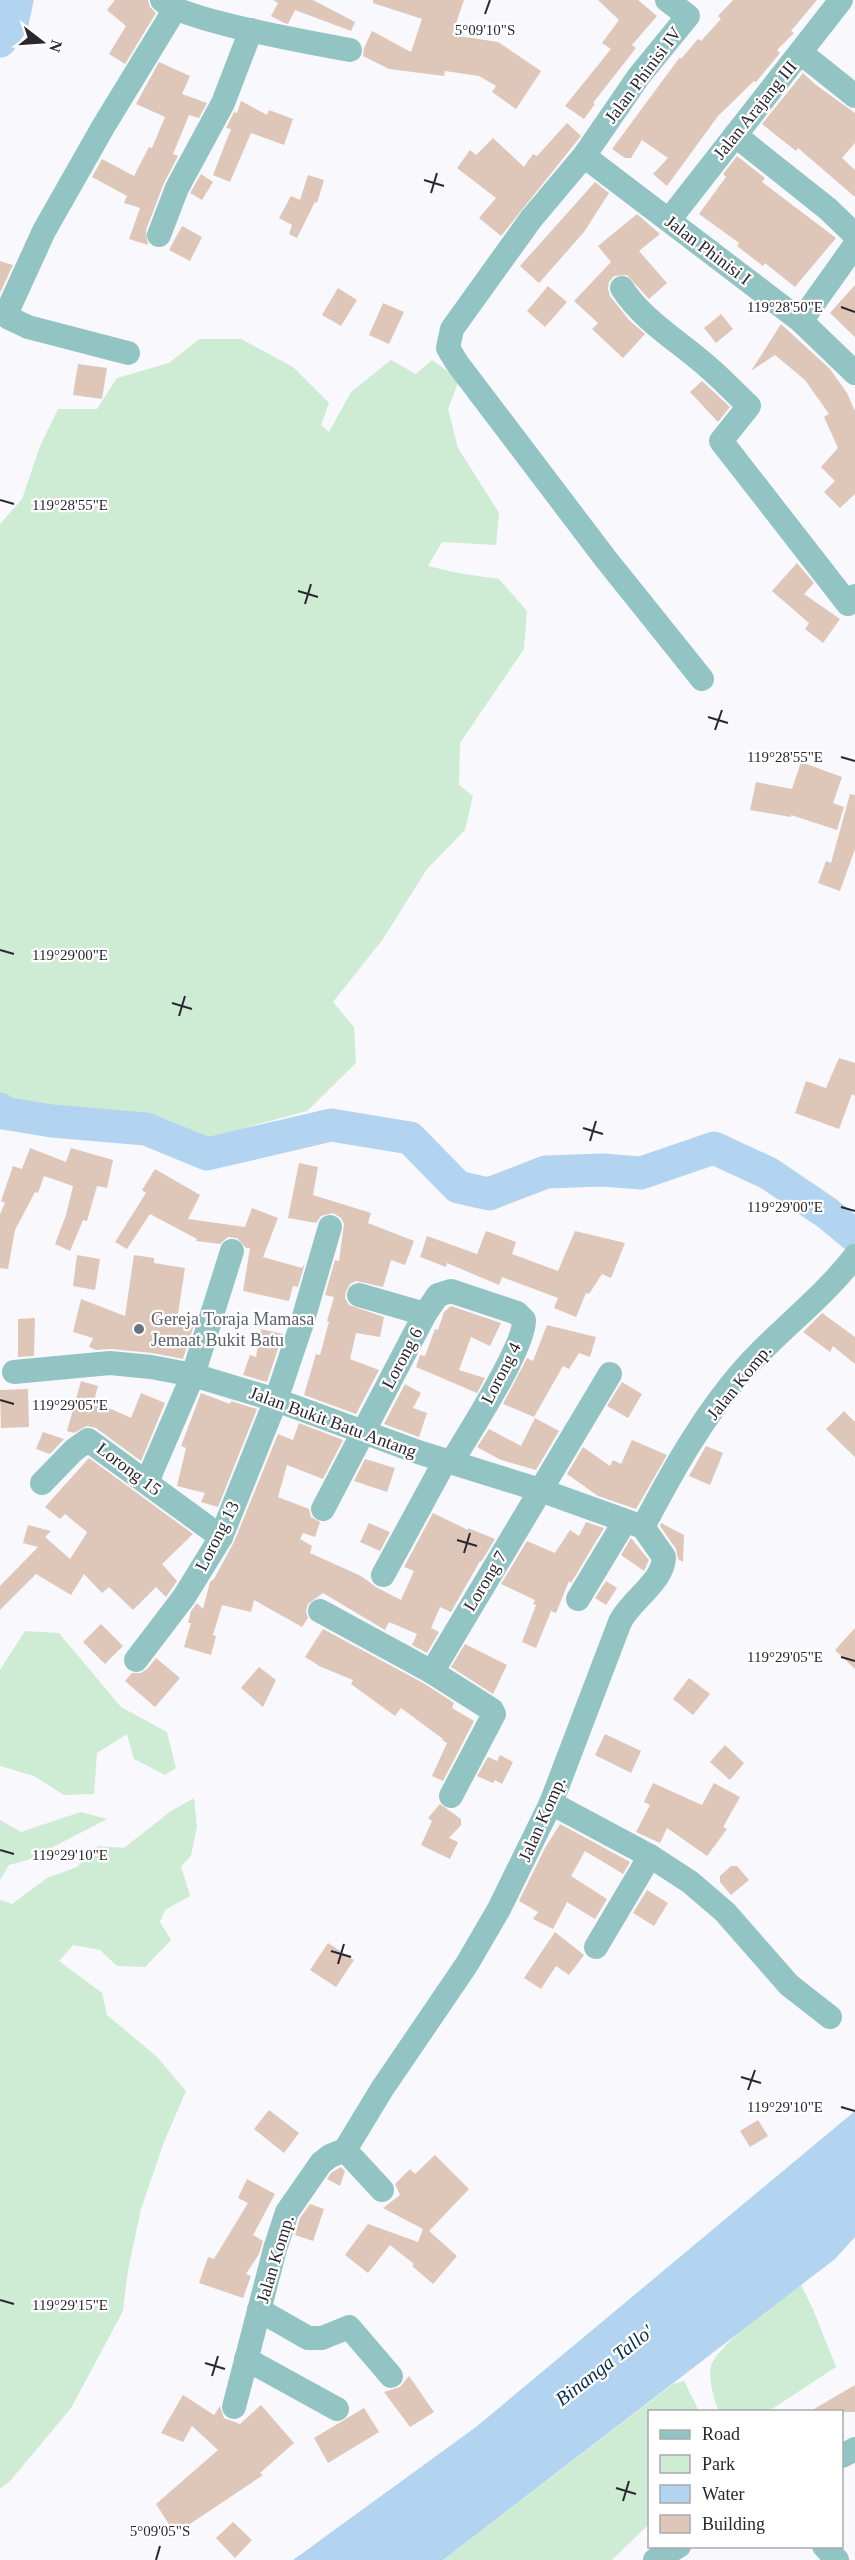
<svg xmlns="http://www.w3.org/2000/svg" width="855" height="2560" font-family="'Times New Roman',serif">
<rect width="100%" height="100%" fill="#f9f8fc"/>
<!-- green -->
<g fill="#ceecd3">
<polygon points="199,339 241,339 293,367 329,403 321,425 329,432 351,392 391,360 416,374 432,360 459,380 448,409 458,448 499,513 496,545 442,542 428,566 458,573 499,579 527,611 524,649 460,743 459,785 473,796 465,830 427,869 383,939 333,1002 354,1027 356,1063 307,1111 248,1127 205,1143 143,1120 0,1129 0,524 22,499 40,446 58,409 97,409 117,378 169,363"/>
<polygon points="25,1631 59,1633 121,1707 167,1732 176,1768 165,1775 134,1759 127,1734 97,1753 94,1794 64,1795 34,1776 0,1766 0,1670"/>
<polygon points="194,1798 197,1827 191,1856 181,1866 190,1896 165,1910 160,1922 171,1940 145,1967 117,1966 100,1950 73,1945 59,1961 102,1993 107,2015 156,2056 186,2091 164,2142 141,2209 128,2270 123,2311 71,2408 10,2481 0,2489 0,1900 12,1904 47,1878 77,1867 98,1846 124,1848 171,1811"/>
<polygon points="81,1812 107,1819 28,1860 9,1865 0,1880 0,1820 21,1832"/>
<path d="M801,2285L813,2309L836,2367L769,2411L719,2412C714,2401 708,2378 711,2366C718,2343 780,2301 801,2285Z"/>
<polygon points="684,2381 699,2411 650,2412 649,2524 612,2560 443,2560 673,2384"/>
</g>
<!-- water -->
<polygon fill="#b3d4f1" points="855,2111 855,2237 835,2259 443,2560 293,2560 476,2427"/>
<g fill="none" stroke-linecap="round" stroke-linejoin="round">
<!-- river -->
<g stroke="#b3d4f1" stroke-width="33">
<polyline points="0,41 12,23 17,0"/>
<polyline points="0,1109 3,1113 52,1121 146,1129 207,1154 331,1125 410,1138 458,1187 489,1194 546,1172 602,1170 641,1173 714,1148 768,1173 827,1213 855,1236"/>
</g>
</g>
<!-- building -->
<g fill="#dec7b9">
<polygon points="115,0 148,0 150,7 156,13 125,64 109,54 126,26 107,10"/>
<polygon points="273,0 313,0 355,22 351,31 295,10 288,24 284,23 271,16 278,3"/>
<polygon points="373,0 464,0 452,35 498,42 541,71 516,109 492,92 496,86 479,76 445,71 444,76 389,69 363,56 364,48 372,31 411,52 422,19 373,3"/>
<polygon points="598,0 638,0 657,16 632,45 636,48 593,103 595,104 584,119 565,106 611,49 602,43 619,20"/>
<polygon points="733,0 817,0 791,31 794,33 777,50 780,53 775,59 756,82 754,81 718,116 667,186 653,174 668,158 642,140 631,158 625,158 612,149 680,57 681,59 698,39 701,41 721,19 718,16"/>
<polygon points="159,62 190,76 182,94 207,103 199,118 189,115 173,154 178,156 164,183 146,230 148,245 129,239 140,208 124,203 127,196 92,177 102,159 134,176 149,147 152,148 165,117 136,104"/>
<polygon points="803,73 816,85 855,113 855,143 842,158 855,170 855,197 798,148 796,151 762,124"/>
<polygon points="241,101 267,115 269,110 293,119 284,145 251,133 230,182 213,175 231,129 226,128 234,112 237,113"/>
<polygon points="567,123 581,136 501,236 479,218 496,198 457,168 470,150 476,155 493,138 524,167 533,154 537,156"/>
<polygon points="737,156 765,178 762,182 836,238 795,287 765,263 763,266 737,246 739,243 699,214 726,177 723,174"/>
<polygon points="201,174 213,182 202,200 190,193"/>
<polygon points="308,175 324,180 317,203 315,202 297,238 289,234 292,225 279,218 291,196 300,200"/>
<polygon points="595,182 609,193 584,232 539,283 520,266"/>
<polygon points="637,214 660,234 639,251 667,283 649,299 627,275 614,276 609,282 608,289 610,296 629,320 645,334 623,358 592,329 598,323 574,301 611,262 598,246"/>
<polygon points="182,226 202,237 190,261 169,250"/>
<polygon points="0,261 13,265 0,293"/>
<polygon points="855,285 855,337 830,313"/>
<polygon points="548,286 567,302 545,327 527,311"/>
<polygon points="338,288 357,300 341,326 322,315"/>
<polygon points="383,303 404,312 389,344 369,335"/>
<polygon points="721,314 733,329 716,343 704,328"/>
<polygon points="781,324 830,369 847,393 855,411 855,494 840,508 824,492 835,481 821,467 838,448 824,417 829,414 805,380 775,355 751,371"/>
<polygon points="78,364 107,368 102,399 73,395"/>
<polygon points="702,381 730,407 718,422 690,392"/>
<polygon points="797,563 814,583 804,594 840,619 823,643 805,629 809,623 772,591"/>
<polygon points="801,762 842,777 833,803 844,807 837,830 791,815 791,817 750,810 756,782 792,789"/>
<polygon points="850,794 855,795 855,849 840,891 818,883 826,861 831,863"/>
<polygon points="839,1058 855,1063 855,1096 852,1094 839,1129 795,1113 806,1081 826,1088"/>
<polygon points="30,1148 66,1162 71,1148 113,1160 107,1188 97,1186 87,1221 83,1220 70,1251 55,1244 66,1215 73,1186 44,1176 38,1193 35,1192 15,1230 8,1269 0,1268 0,1214 5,1203 1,1201 13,1166 22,1169"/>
<polygon points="299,1163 318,1167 313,1195 371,1213 368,1223 414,1241 405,1265 391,1260 383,1287 356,1281 350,1284 346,1291 345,1298 349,1305 384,1317 380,1337 356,1333 350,1359 379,1370 356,1414 304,1395 316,1354 320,1355 329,1322 327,1321 334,1297 325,1295 335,1260 339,1261 344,1224 341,1218 333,1213 321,1216 316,1223 288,1218"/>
<polygon points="155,1169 200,1195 188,1219 245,1227 252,1208 278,1218 263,1257 302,1268 305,1263 298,1287 293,1286 289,1301 243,1291 250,1248 246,1248 237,1238 228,1237 220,1244 196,1241 197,1239 150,1214 127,1249 115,1242 146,1193 142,1190"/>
<polygon points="486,1231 516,1242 512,1254 558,1271 575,1231 625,1243 611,1278 602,1274 589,1294 586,1293 576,1317 554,1308 558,1298 502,1277 499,1285 447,1263 446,1267 420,1257 427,1236 477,1254"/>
<polygon points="77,1255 100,1259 95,1290 73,1286"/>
<polygon points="134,1255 154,1258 154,1263 185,1268 178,1314 196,1319 183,1359 152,1353 111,1349 96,1350 89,1347 93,1338 73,1332 81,1299 125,1316"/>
<polygon points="451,1306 501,1323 490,1346 471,1337 459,1370 485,1378 477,1393 416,1367 420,1355 425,1356 435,1329 438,1330 444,1312"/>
<polygon points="822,1313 855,1337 855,1364 833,1346 830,1352 803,1332"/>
<polygon points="35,1318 34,1356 18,1357 18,1319"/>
<polygon points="547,1325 596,1337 590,1357 579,1353 569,1369 563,1366 534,1417 503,1404 527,1358 533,1361"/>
<polygon points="261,1329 283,1334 267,1382 243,1375 250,1355 256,1357"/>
<polygon points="81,1381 98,1386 94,1401 131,1418 141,1393 165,1403 141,1461 96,1428 87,1426 74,1433 67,1431"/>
<polygon points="622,1382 642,1394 628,1418 607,1406"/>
<polygon points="405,1384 421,1393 413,1408 427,1413 419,1437 384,1424"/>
<polygon points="28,1389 29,1427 1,1428 0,1390"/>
<polygon points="201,1393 230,1404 231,1401 257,1409 218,1507 201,1502 205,1493 177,1486 186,1448 181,1446"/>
<polygon points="844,1411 855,1422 855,1457 826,1429"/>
<polygon points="535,1418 559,1431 536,1470 501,1460 477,1447 489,1429 521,1446"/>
<polygon points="299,1423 343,1440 323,1479 287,1465 278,1497 309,1509 311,1517 320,1522 315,1537 303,1533 300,1539 312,1546 310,1553 361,1576 376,1587 401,1600 414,1571 404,1567 433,1513 468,1530 468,1528 495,1539 481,1562 480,1561 451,1612 440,1607 431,1628 439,1632 427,1653 412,1645 417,1634 389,1622 385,1630 323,1593 308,1604 306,1611 308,1618 302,1627 254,1600 251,1612 222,1605 213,1635 216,1636 211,1655 184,1647 191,1623 188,1623 191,1611 197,1603 203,1609 210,1582 214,1579 234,1542 278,1434 293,1440"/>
<polygon points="43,1432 64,1439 50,1454 36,1449"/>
<polygon points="632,1440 667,1455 636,1509 598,1496 567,1474 583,1447 610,1466 613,1460 621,1464"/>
<polygon points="706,1446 723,1453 710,1485 689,1476"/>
<polygon points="89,1458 193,1534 162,1564 177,1581 166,1597 156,1587 133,1610 109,1587 102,1593 84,1574 71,1595 36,1574 0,1610 0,1586 38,1547 23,1543 28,1525 51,1531 45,1537 70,1559 83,1539 87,1532 65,1514 60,1519 45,1507"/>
<polygon points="365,1459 395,1468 387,1492 354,1481"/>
<polygon points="586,1522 604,1528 571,1583 569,1581 556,1613 551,1611 536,1648 522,1642 536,1605 533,1604 535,1600 501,1584 527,1541 555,1553 570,1530 579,1536"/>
<polygon points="369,1523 390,1532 380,1551 360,1542"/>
<polygon points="661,1523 684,1535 683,1562 678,1559 676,1549 660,1526"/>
<polygon points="631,1538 649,1560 644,1571 621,1555"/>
<polygon points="606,1581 617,1588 606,1605 595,1598"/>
<polygon points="101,1624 123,1646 105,1664 83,1642"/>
<polygon points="855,1628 855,1669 835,1650"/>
<polygon points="323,1629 425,1684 454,1703 452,1708 474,1721 443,1781 432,1776 447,1743 442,1740 443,1739 401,1708 395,1716 351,1684 353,1680 321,1667 305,1657"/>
<polygon points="465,1644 507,1665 493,1694 451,1667"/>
<polygon points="156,1658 180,1678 155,1707 125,1681 132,1673 141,1673 147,1669"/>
<polygon points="259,1667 276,1680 263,1707 241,1688"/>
<polygon points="689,1678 710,1694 693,1715 673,1699"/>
<polygon points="605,1734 641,1751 631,1773 595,1755"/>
<polygon points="725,1745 744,1763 730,1780 710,1762"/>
<polygon points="500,1755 513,1762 502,1784 495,1780 493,1783 477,1776 488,1757 497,1761"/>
<polygon points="653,1783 702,1805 714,1783 740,1797 723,1827 727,1829 707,1856 667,1828 660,1843 636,1832 650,1805 644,1802"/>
<polygon points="440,1804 461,1819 461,1825 449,1838 458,1842 450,1859 421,1845 432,1821 428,1818"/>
<polygon points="560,1824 630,1862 623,1874 585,1851 571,1876 607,1899 595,1919 567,1902 553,1929 533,1919 538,1912 519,1901 545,1848"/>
<polygon points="731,1866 737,1866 749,1880 731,1895 720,1882 720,1876"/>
<polygon points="647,1890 668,1903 654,1926 633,1913"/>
<polygon points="555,1932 584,1955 569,1975 556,1966 541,1989 524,1978"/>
<polygon points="328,1943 354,1960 336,1987 310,1970"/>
<polygon points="269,2110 299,2133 284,2153 254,2129"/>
<polygon points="758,2120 768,2136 750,2147 740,2131"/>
<polygon points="435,2155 469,2189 429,2231 457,2256 433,2284 412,2266 414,2264 390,2245 368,2273 345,2255 368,2224 418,2242 423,2229 383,2208 400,2195 395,2184 410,2169 415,2174"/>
<polygon points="341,2167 345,2171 340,2186 327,2179 331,2173"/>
<polygon points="247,2179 275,2194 253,2235 263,2241 259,2254 246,2274 251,2276 243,2298 199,2283 208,2257 214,2259 248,2203 238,2198"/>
<polygon points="310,2204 324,2209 313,2241 295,2235 300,2218"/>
<polygon points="409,2376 434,2412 410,2427 384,2392 400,2387"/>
<polygon points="855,2385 855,2412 809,2412"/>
<polygon points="183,2395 214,2415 220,2406 224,2418 240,2424 261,2405 294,2443 260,2473 263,2475 175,2534 156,2504 218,2450 192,2426 183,2442 161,2433"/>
<polygon points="364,2408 379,2432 328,2463 314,2438"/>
<polygon points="233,2522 252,2540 235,2558 216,2538"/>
</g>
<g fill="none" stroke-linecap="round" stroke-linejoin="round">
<!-- minor -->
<g stroke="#93c4c4" stroke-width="24">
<path d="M162,0C181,20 317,44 350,50"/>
<polyline points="667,0 688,16 639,76 584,156 531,219 452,329 448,348 457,363 605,558 702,679"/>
<polyline points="801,53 855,96"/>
<polyline points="735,135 828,209 855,235"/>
<polyline points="584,156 801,321 855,373"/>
<polyline points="669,220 841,0"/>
<polyline points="159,235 177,188 223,103 251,30"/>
<path d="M622,288C642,320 680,342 708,367C722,379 735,393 749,406L721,441L848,604L855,596"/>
<polyline points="801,321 855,245"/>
<polyline points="128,353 28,327 9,318 7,312 44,231 103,127 175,9"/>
<path d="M425,1314L438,1295L451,1291L517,1313L524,1320C525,1347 467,1436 451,1463"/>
<polyline points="14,1372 110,1363 151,1367 193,1375 276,1400 418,1452 540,1490 643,1527"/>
<polyline points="147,1482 193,1375 232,1251"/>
<polyline points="42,1483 74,1450 88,1440 221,1537"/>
<polyline points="323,1509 425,1314 359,1295"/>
<polyline points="383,1575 445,1461"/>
<polyline points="578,1599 625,1521"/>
<polyline points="320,1611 432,1672"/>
<polyline points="136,1660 184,1597 221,1537 276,1400 302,1323 330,1227"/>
<polyline points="451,1796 494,1714 492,1710 432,1672 610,1374"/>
<polyline points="551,1803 650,1856 690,1882 725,1912 789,1985 830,2017"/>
<polyline points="596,1947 650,1856"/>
<polyline points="345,2150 382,2190"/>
<polyline points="259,2310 308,2338 322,2338 349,2327 391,2376"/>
<polyline points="246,2359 337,2409"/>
<path d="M234,2407L275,2249L287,2212L321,2163L330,2156L345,2150L382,2089L467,1964L499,1909L551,1803L620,1622C630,1601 664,1581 664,1557L643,1527C672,1472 704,1414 746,1367C781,1328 823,1298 855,1256"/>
<polyline points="842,2456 855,2449"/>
<polyline points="824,2546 837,2560"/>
<polyline points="655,2560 679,2546"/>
</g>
</g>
<!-- ticks -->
<path fill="none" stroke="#2a272f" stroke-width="2" d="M485,14L490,0M424,180L444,186M431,193L437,173M841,307L855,312M0,500L14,504M298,591L318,597M305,604L311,584M708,717L728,723M715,730L722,710M841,757L855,761M0,950L14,954M172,1003L192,1009M179,1016L185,996M583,1128L603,1134M590,1141L596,1121M841,1207L855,1211M0,1400L14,1404M457,1540L477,1546M464,1553L470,1533M841,1657L855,1661M0,1850L14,1854M331,1951L351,1957M338,1964L344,1944M741,2077L761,2083M748,2090L755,2070M841,2107L855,2111M0,2300L14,2304M205,2363L225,2369M212,2376L218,2356M616,2488L636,2494M623,2501L629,2481M156,2560L160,2546"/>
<!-- markers -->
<circle fill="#6b7280" stroke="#fff" stroke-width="2" cx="139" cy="1329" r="6"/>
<g text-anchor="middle" stroke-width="4.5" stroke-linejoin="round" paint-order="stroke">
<!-- street labels -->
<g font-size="18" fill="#2a272f" stroke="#fff">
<text transform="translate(643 75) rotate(-53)" y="6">Jalan Phinisi IV</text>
<text transform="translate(755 110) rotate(-51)" y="6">Jalan Arajang III</text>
<text transform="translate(708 250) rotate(37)" y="6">Jalan Phinisi I</text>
<text transform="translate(402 1358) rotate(-62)" y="6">Lorong 6</text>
<text transform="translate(501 1373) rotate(-63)" y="6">Lorong 4</text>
<text transform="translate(739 1382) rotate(-51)" y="6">Jalan Komp.</text>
<text transform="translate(333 1422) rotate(20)" y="6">Jalan Bukit Batu Antang</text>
<text transform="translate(129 1469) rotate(37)" y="6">Lorong 15</text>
<text transform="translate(217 1536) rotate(-63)" y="6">Lorong 13</text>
<text transform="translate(485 1581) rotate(-59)" y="6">Lorong 7</text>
<text transform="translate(542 1819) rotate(-66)" y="6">Jalan Komp.</text>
<text transform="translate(275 2259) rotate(-73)" y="6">Jalan Komp.</text>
</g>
<!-- worship labels -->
<g font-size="18" fill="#5b616d" stroke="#fff" text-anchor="start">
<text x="151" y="1325">Gereja Toraja Mamasa<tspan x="151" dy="21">Jemaat Bukit Batu</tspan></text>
</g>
<!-- water labels -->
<g font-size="20" font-style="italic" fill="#072e4b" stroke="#fff">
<text transform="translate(604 2365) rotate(-38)" y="7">Binanga Tallo'</text>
</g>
</g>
<g font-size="15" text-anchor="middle" fill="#2a272f" stroke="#fff" stroke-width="4.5" stroke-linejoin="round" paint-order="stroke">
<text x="485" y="35">5°09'10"S</text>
<text x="785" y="312">119°28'50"E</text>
<text x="70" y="510">119°28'55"E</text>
<text x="785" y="762">119°28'55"E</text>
<text x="70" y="960">119°29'00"E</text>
<text x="785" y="1212">119°29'00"E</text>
<text x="70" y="1410">119°29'05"E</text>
<text x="785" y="1662">119°29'05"E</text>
<text x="70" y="1860">119°29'10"E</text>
<text x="785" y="2112">119°29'10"E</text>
<text x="70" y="2310">119°29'15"E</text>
<text x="160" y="2536">5°09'05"S</text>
</g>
<!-- legend -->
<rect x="648" y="2410" width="195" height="138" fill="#ffffff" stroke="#aaa9ac" stroke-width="1.5"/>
<rect x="660" y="2430" width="30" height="9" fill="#93c4c4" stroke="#aaa9ac" stroke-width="1.5"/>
<text x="702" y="2440" font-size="18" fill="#2a272f">Road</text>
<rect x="660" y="2455" width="30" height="18" fill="#ceecd3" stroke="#aaa9ac" stroke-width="1.5"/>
<text x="702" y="2470" font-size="18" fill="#2a272f">Park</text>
<rect x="660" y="2485" width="30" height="18" fill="#b3d4f1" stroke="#aaa9ac" stroke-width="1.5"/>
<text x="702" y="2500" font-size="18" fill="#2a272f">Water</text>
<rect x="660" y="2515" width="30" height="18" fill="#dec7b9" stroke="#aaa9ac" stroke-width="1.5"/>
<text x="702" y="2530" font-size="18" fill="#2a272f">Building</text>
<!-- north arrow -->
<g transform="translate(42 42) rotate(107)" stroke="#ffffff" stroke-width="4.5" paint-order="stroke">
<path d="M0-4.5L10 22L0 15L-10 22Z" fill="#2a272f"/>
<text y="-9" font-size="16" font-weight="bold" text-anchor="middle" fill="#2a272f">N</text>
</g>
</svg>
